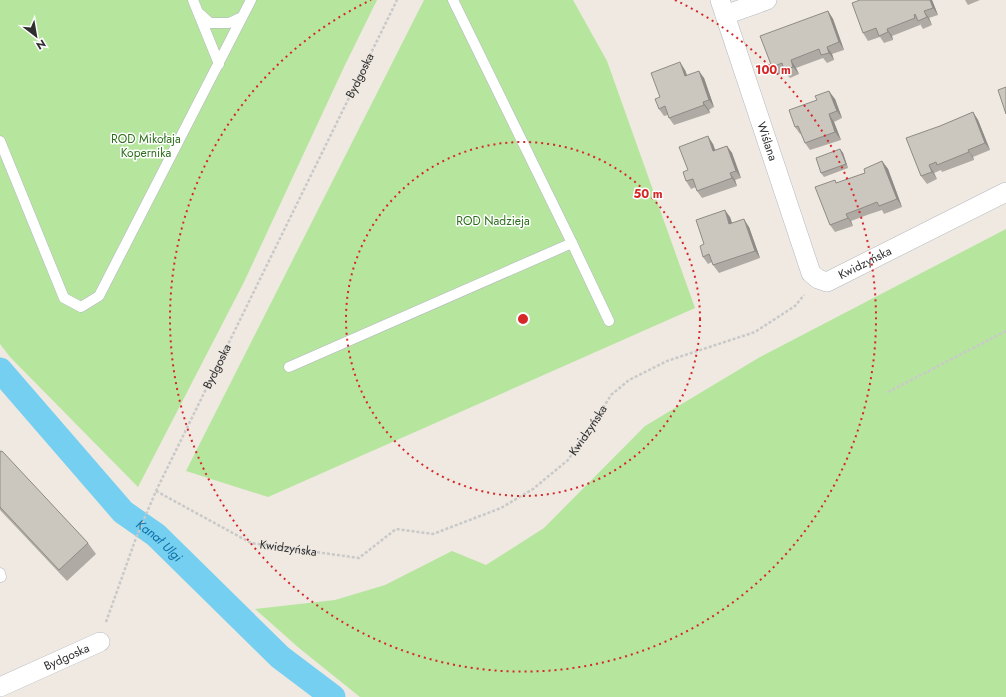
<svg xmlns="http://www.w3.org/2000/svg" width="1006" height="697" font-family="Jost,sans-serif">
<rect width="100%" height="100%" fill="#efe9e1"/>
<!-- green -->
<g fill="#b6e59e">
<polygon points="0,0 377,0 344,67 244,282 138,487 10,357 0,344"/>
<polygon points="424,0 573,0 607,61 695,308 268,497 186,471"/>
<polygon points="1006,229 1006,697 360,697 299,648 255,609 335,600 385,585 452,551 486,565 544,528 645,426 760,357"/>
</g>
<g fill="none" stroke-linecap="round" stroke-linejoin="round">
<!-- canal -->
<path stroke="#75cff0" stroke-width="25" id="s1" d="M0,370L123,512L156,535L280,657L333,697"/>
<!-- lane casing -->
<g stroke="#b4b7c1" stroke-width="11">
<g id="lane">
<polyline points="193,0 219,64"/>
<polyline points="200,14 210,23 229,23 242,17"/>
<polyline points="0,141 64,298 81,307 99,296 251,0"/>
<polyline points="572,243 609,321"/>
<polyline points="289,367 572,243 453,0"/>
<polyline points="0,573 1,577 0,577"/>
</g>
</g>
<!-- street casing -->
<g stroke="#b4b7c1" stroke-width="20">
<g id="street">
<path id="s4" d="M720,0L811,273L818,279L827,282L1006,192"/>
<polyline points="725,15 767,0"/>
<path id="s5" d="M0,687L100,642"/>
</g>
</g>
<!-- path -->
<g stroke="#c9c9c9" stroke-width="2.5" stroke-dasharray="3 2" stroke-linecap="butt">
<polyline points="888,392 1006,331"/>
<path id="s2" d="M156,491L251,543L359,558L396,529L433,534L501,508L533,489L568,460L598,416L611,395L629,380L667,361L755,332L795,306L804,295"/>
<path id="s3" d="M106,622L136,538L156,491L397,0"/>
</g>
<!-- lane -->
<use href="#lane" stroke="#fff" stroke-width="10"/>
<!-- street -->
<use href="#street" stroke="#fff" stroke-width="19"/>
</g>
<!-- wall -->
<g fill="#afaba4">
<polygon points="860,0 932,0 938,15 929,18 932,25 923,29 920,24 920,25 892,36 893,40 884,43 880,37 868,41 863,33"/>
<polygon points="965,0 980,0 968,5"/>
<polygon points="828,11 833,19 844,50 832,54 834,60 827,63 823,58 796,68 799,74 790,78 785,72 777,75 772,67"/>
<polygon points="685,70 687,75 704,78 714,107 709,110 710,113 674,125 669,118 668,115 664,116 659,109"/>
<polygon points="835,99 842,118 834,122 841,140 810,150 805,143 801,134 800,134 795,127"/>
<polygon points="973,112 978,120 990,150 973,157 974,160 942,172 941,170 934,173 937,179 927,184 921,176 940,126"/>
<polygon points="713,144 715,150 727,146 732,153 741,178 735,180 737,186 702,198 697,191 696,187 691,189 686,181 688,170"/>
<polygon points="840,149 843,153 848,168 824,177 821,173"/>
<polygon points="882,161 888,169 902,207 884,214 882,210 867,215 851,221 853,226 835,232 830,225 835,180 837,183 865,173"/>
<polygon points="730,217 732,223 749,227 760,258 719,273 713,265 712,262 708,264 703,257 704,244"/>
<polygon points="0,450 88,543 96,554 67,581 0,510"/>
</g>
<!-- shaded-wall -->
<g fill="#8e8b86">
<polygon points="930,0 932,0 938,15 933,8"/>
<polygon points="828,11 833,19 844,50 839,42"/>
<polygon points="924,11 929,18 932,25 927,17"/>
<polygon points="887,29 892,36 893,40 888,32"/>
<polygon points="827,47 832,54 834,60 829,53"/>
<polygon points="791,60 796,68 799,74 793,67"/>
<polygon points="680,62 685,70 690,84 685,76"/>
<polygon points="699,71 704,78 714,107 709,100"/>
<polygon points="829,91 835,99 842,118 837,111"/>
<polygon points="703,102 709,110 710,113 704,105"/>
<polygon points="973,112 978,120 990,150 985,143"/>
<polygon points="829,114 834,122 841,140 835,132"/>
<polygon points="708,136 713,144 718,158 713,151"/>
<polygon points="727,146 732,153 741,178 736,171"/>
<polygon points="840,149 843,153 848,168 846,164"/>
<polygon points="968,150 973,157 974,160 969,152"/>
<polygon points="882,161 888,169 902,207 897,199"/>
<polygon points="929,165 934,173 937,179 932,172"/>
<polygon points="730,173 735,180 737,186 732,178"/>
<polygon points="725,210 730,217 735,232 729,224"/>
<polygon points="846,214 851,221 853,226 848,218"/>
<polygon points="744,219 749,227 760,258 755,251"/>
</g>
<!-- building -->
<g fill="#cbc7bf" stroke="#8e8b86">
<polygon points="860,0 930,0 933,8 924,11 927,17 918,21 915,14 914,15 915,18 887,29 888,32 879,36 876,28 863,33 852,3"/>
<polygon points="828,11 839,42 827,47 829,53 821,55 819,49 791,60 793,67 784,70 782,63 772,67 760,36"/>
<polygon points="680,62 685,76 699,71 709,100 703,102 704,105 669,118 665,106 659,109 655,99 660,97 651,73"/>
<polygon points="1006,87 1006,114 998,90"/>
<polygon points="829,91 837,111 829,114 835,132 805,143 798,126 795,127 789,110 817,100 815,96"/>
<polygon points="973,112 985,143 968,150 969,152 937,165 936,162 929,165 932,172 921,176 906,138 940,126"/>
<polygon points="708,136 713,151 727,146 736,171 730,173 732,178 697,191 693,179 686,181 683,172 688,170 679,147"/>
<polygon points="840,149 846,164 821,173 816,158"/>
<polygon points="882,161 897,199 879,206 877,202 862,208 846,214 848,218 830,225 815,187 835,180 836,183 865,173 864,169"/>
<polygon points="725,210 729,224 744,219 755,251 713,265 709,254 703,257 700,246 704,244 696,220"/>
<polygon points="2,451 88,543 59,570 0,507 0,452"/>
</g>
<!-- distance rings -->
<g fill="none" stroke="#d62828" stroke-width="2" stroke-dasharray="2 4">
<circle cx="523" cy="319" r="177"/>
<path d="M675 0A353 353 0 1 1 371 0"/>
</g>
<g text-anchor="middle" stroke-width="3" stroke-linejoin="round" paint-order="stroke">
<!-- street labels -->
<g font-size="12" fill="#2e2e2e" stroke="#fff">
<text dy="4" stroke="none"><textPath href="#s3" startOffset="603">Bydgoska</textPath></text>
<text dy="4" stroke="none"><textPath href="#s4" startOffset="149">Wiślana</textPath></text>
<text dy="4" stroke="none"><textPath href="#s4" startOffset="349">Kwidzyńska</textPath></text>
<text dy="4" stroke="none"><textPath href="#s3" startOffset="279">Bydgoska</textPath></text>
<text dy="4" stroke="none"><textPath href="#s2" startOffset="493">Kwidzyńska</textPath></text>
<text dy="4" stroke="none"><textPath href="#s2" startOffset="146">Kwidzyńska</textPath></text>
<text dy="4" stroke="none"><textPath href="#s5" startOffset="73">Bydgoska</textPath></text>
</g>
<!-- park labels -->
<g font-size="12" fill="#2c6e1b" stroke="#fff">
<text x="146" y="143">ROD Mikołaja<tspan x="146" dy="14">Kopernika</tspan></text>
<text x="493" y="225">ROD Nadzieja</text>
</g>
<!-- water labels -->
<g font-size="13" font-style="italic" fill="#0d6fa3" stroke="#fff">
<text dy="5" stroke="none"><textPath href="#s1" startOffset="234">Kanał Ulgi</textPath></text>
</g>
</g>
<circle cx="523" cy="319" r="6" fill="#d62828" stroke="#fff" stroke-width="2"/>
<g font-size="12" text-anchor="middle" font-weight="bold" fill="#d62828" stroke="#fff" stroke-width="3" stroke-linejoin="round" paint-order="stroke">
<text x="773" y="74">100 m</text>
<text x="648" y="198">50 m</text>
</g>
<!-- north arrow -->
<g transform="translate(36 36) rotate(149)" stroke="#ffffff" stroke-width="3" paint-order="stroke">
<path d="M0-3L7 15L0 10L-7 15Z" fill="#2e2e2e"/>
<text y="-6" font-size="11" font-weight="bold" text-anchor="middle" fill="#2e2e2e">N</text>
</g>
</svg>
